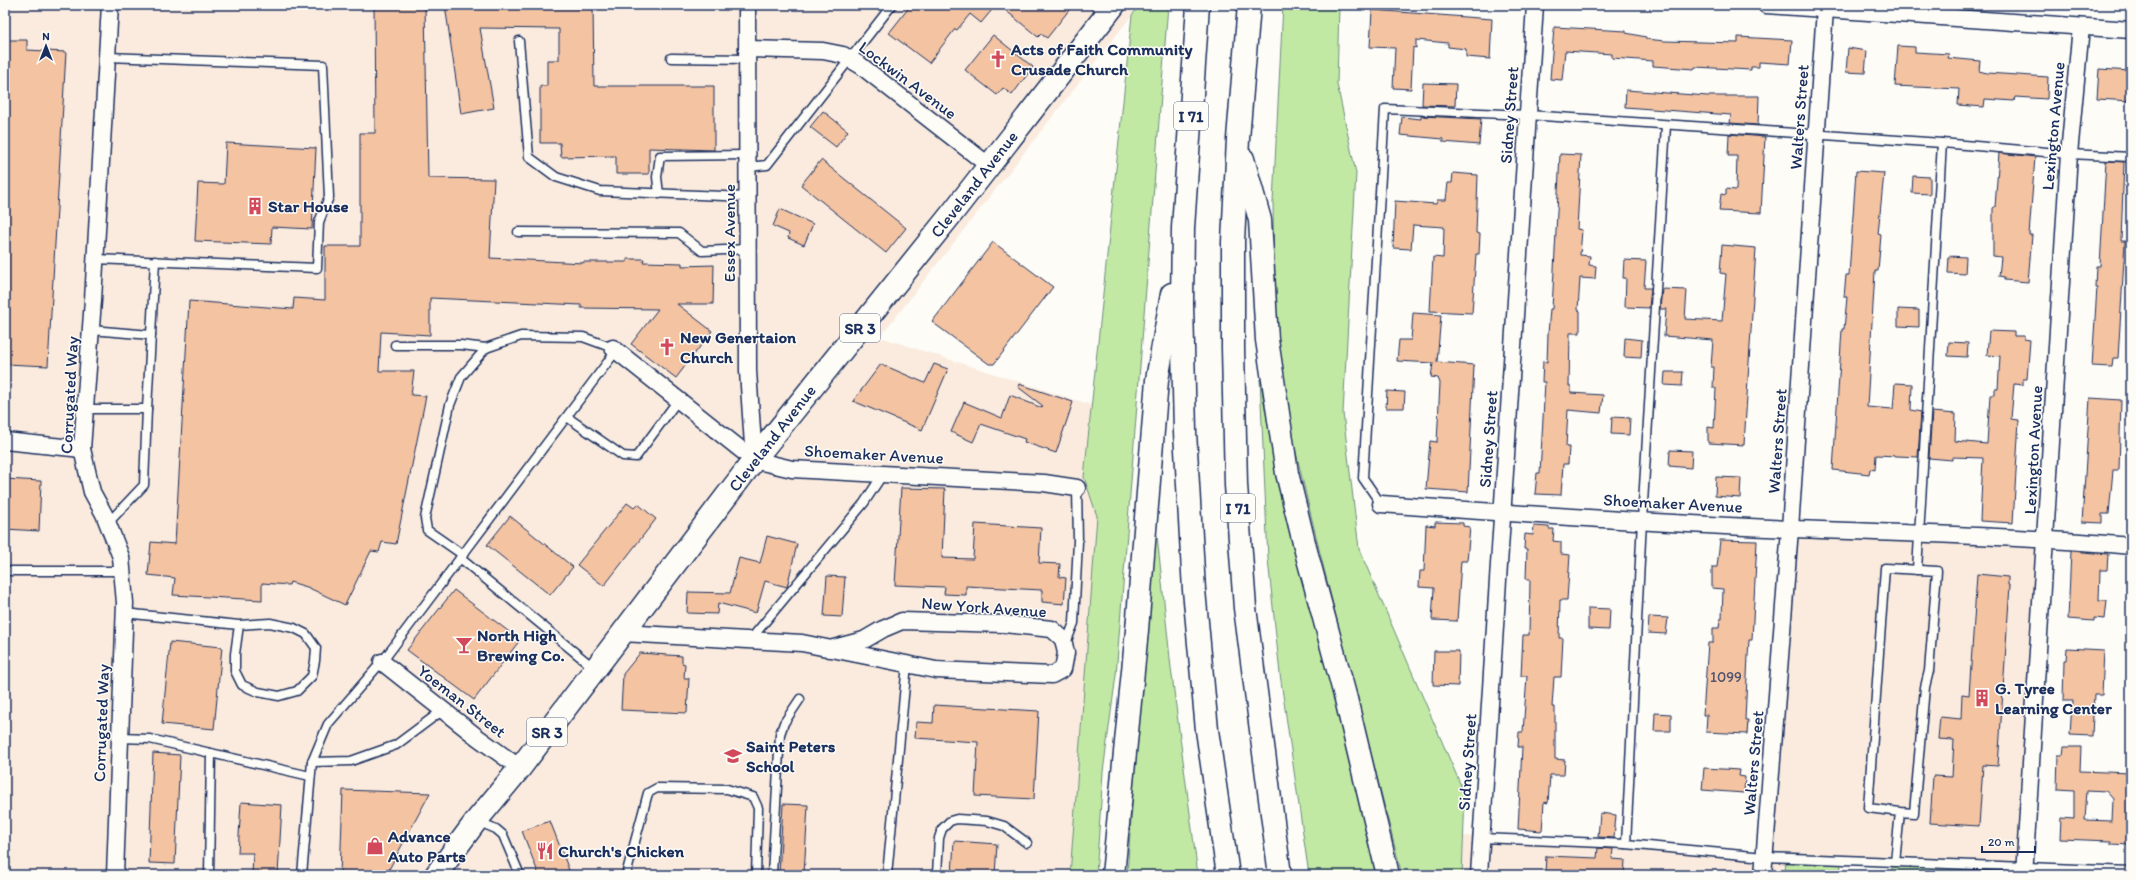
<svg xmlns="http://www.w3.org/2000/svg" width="2136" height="880" font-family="Itim,sans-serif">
<rect width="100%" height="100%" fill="#fdfcf7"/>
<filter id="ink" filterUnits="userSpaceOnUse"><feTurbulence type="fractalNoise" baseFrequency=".025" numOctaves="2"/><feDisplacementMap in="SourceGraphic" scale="8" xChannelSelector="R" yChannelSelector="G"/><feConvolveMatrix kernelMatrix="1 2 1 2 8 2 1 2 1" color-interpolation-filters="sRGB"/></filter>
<g filter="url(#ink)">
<!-- built -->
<g fill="#faebde">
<polygon points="5,5 1131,5 1132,15 880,337 1091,405 1084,477 1097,516 1070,875 5,875"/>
<polygon points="1789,525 2046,538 2023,871 2131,875 2006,875 2006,870 1786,860 1785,875 1462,875 1464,836 1767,854"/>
</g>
<!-- green -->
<g fill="#c2e9a3" stroke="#6e8c80">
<polygon points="1140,5 1168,5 1116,675 1103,772 1096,875 1070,875 1097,516 1084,477 1132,15"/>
<polygon points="1283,5 1339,5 1337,84 1356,173 1343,413 1359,549 1465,795 1462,875 1402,875 1320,553 1289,423 1282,379 1274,289 1273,202"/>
<polygon points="1260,379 1276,469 1379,875 1309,875 1280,674 1268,559"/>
<polygon points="1157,535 1171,668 1198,875 1127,875 1152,536"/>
<polygon points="1786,859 1841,863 1840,875 1785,875"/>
<polygon points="1892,866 2007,870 2006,875 1892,875"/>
</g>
<!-- building -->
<g fill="#f3c3a2" stroke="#1b2f5e" fill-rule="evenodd">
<polygon points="374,5 425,5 428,178 494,179 490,258 583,263 583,262 627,262 627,259 644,259 643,262 682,263 682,266 714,265 713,304 677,304 712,331 676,378 631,344 658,309 581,308 581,305 430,298 430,335 381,332 379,371 414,371 411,395 426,396 396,544 382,542 379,552 371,551 345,605 307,587 290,582 289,585 262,583 262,600 173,595 175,578 148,575 151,542 175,544 189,301 293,309 294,298 325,300 325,246 360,246 360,133 375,133"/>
<polygon points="445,5 593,5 594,86 714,86 714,150 649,148 649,174 616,174 616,156 561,157 560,143 540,143 540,86 547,86 547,60 559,60 559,29 480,28 494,108 461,114"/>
<polygon points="911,5 996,5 981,23 970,14 957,30 955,29 929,63 889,33"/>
<polygon points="999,5 1073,5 1047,38 1041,34 1038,37"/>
<polygon points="1372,10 1492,19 1490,59 1466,57 1466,49 1448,47 1448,43 1416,40 1416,48 1413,47 1411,89 1393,88 1395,48 1370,47"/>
<polygon points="1554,27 1626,31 1626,33 1646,37 1646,39 1665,41 1738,43 1738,37 1792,40 1790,64 1759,62 1759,67 1751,67 1751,70 1695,67 1694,69 1653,66 1653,61 1612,58 1612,54 1565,51 1562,80 1550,79"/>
<polygon points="993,35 1033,67 1012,95 1003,88 997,95 965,70"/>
<polygon points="5,40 27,40 27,50 66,52 48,366 5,364"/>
<polygon points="1898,46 1915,47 1915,52 1949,54 1948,58 1980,61 1979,71 1987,73 2048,77 2047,99 2015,97 2014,101 1985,99 1984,107 1958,105 1959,89 1895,86"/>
<polygon points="1848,48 1867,51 1865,73 1846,72"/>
<polygon points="2099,69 2131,71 2131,101 2097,99"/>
<polygon points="1423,83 1456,84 1455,106 1422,105"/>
<polygon points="1626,90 1708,96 1759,96 1758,125 1730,123 1731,115 1625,107"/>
<polygon points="823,111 848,131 836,147 810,127"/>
<polygon points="1421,116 1481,119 1479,145 1443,142 1443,139 1400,135 1402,117 1421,119"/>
<polygon points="1729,134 1765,137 1761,213 1719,211 1721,194 1726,195 1726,189 1736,190 1737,156 1728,156"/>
<polygon points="226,143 316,148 312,229 272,227 271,244 195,241 198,183 224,184"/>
<polygon points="1999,153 2035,157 2029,235 2032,235 2028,282 2004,280 2004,277 1999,276 2001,257 1993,256 1993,207 1995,207"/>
<polygon points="1560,154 1581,155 1577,229 1582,230 1580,255 1590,256 1589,265 1596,266 1595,279 1580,278 1578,310 1580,311 1580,333 1570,333 1569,386 1571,386 1571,393 1603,395 1601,413 1568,410 1566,447 1569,447 1568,464 1563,464 1561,495 1535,494 1537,473 1540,473 1545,382 1542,382 1543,361 1547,362 1548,334 1550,309 1552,309"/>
<polygon points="821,160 906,228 886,253 801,185"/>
<polygon points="2106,161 2124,162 2121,241 2125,241 2122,293 2118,358 2113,358 2112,367 2092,366 2097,287 2095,287 2096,266 2100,266"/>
<polygon points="1856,171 1884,173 1878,234 1881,235 1878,271 1875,271 1867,407 1893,409 1895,383 1912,384 1911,410 1921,412 1918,457 1876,455 1875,470 1870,469 1869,474 1833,470 1842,329 1844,329 1847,297 1844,297 1846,275 1849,275"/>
<polygon points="1453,173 1478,175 1476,233 1480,234 1479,254 1476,254 1472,313 1430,311 1433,257 1443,258 1444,227 1413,225 1411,249 1393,248 1395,201 1436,204 1437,200 1446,200 1448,183 1452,183"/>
<polygon points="1913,176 1930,177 1930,194 1912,193"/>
<polygon points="780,209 813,224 804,245 788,238 789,233 773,226"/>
<polygon points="993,242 1053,287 994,364 989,364 932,322"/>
<polygon points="1722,245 1756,248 1744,445 1708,443 1708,427 1714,428 1716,388 1713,388 1714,367 1711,367 1713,340 1664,336 1666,309 1660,309 1662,289 1687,290 1685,319 1722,321 1726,274 1720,273"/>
<polygon points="1949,256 1966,257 1965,274 1948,273"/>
<polygon points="1624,260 1646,261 1644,288 1651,288 1649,308 1625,307 1626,278 1623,278"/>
<polygon points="1898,309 1919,310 1919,327 1898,326"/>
<polygon points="1413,313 1441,315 1437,362 1474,365 1468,492 1426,489 1430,441 1437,442 1440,383 1438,378 1431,377 1433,363 1397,361 1399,340 1411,340"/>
<polygon points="1989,331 2014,332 2014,336 2024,336 2024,339 2030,340 2027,379 2023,379 2023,385 2014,384 2011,419 2019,420 2013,523 1980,521 1983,458 1952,457 1952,460 1929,458 1932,412 1956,414 1955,441 1987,444 1990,395 1995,395 1995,389 1998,389 2000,356 1987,355"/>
<polygon points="1625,338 1642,340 1641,358 1624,357"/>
<polygon points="1949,342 1968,343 1967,357 1948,356"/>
<polygon points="881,364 925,383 934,364 948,369 922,430 853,401"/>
<polygon points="1665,372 1683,372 1682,386 1664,385"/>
<polygon points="1019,384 1073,402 1056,453 1024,442 1025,439 981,424 973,442 951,432 964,402 1002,418 1010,395 1042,408 1043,406 1018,387"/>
<polygon points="1387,391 1405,392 1404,408 1386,408"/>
<polygon points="2090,398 2121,400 2119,470 2113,470 2109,514 2102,514 2102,523 2082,522"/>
<polygon points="1612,417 1630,418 1629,435 1611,434"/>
<polygon points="1670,450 1692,451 1691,468 1669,466"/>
<polygon points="1716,477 1741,478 1740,498 1715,496"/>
<polygon points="5,479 41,481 39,531 5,529"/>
<polygon points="901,488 945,489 942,558 973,559 975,524 1041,528 1039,563 1060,564 1059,577 1066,578 1064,604 1042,602 1042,590 966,586 966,595 944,594 945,587 895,585"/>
<polygon points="627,503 634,508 638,504 656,519 604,586 577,565"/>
<polygon points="510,516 573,567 550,595 487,545"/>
<polygon points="1435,522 1463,523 1463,526 1470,527 1467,561 1461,561 1457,621 1432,620 1434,588 1419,587 1420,571 1424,571 1426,525 1435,526"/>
<polygon points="1534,526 1549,527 1549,529 1554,529 1553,541 1561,542 1561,554 1570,555 1567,600 1560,600 1559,638 1563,638 1561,677 1554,677 1552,707 1555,707 1555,759 1565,760 1564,775 1550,775 1548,803 1544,802 1542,831 1518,829 1522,747 1518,747 1519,732 1523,732 1527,676 1521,676 1522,655 1523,635 1529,635 1530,579 1526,579 1527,549 1524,549 1525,534 1533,535"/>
<polygon points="767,536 797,544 787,587 765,581 756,613 718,603 717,614 687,613 688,592 730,593 739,558 760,563"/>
<polygon points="1720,540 1757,541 1752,640 1749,640 1748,656 1745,720 1748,720 1747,734 1706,732 1707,715 1703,715 1708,643 1713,643 1713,628 1719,628 1720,619 1722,619 1723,589 1712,588 1712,567 1717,567"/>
<polygon points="2071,551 2108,554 2107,570 2100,570 2099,601 2107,601 2105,619 2094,618 2094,621 2068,619"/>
<polygon points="1977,574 2008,577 2008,585 2010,585 1998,766 1983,765 1979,826 1930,823 1933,776 1952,777 1954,740 1938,739 1940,717 1961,719 1962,694 1969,695"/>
<polygon points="827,576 845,577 842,617 824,616"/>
<polygon points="454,590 520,640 474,700 407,650"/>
<polygon points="1588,608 1610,609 1609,630 1588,629"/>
<polygon points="1649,617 1668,618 1666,634 1648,633"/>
<polygon points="170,642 222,647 214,729 162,724"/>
<polygon points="2067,648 2104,650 2102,695 2094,695 2092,736 2070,735 2072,701 2063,701 2064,660 2066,660"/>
<polygon points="1434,651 1459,651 1458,686 1433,685"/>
<polygon points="640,653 682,656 682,663 685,664 684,678 689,678 687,713 621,710 623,674"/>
<polygon points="934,705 1039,711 1034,799 975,796 978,742 915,738 916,722 933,723"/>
<polygon points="1655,713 1671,714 1671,731 1654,731"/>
<path d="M2064,747H2081L2080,771L2131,773L2129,845L2111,844V841L2060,839L2061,818L2074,819V790L2057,789L2058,755H2063ZM2087,790L2106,791L2113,799L2112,821L2085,820Z"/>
<polygon points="153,753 180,755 175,864 149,863"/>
<polygon points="1704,768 1740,770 1739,776 1745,777 1744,793 1702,790"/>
<polygon points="343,790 430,793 386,875 340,875"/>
<polygon points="241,802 282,805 278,875 252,875 253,853 238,853"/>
<polygon points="783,804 808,805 804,875 779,875"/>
<polygon points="1600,813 1616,815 1614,838 1598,837"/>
<polygon points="550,821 569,870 555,875 539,875 522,831"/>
<polygon points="954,841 997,844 995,875 952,875"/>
<polygon points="1598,848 1613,849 1612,859 1625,860 1624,875 1555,875 1555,873 1545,873 1546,856 1597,858"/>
</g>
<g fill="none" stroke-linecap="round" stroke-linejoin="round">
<!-- lane casing -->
<g stroke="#1b2f5e" stroke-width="11">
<g id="lane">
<polyline points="1095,5 1106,15"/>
<polyline points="519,41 529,157 556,177 600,191 748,197"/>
<polyline points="671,58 747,59"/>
<polyline points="748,167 767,165 892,5"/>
<polyline points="659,194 657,177 660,156 748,155"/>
<polyline points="518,232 679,233 702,251 748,249"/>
<polyline points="95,259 317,268 319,222 329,197 323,65 107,57"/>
<polyline points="91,330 151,335"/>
<polyline points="395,345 461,345 486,348 521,336 583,337 613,348"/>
<polyline points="86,409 147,409 155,261"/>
<polyline points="567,417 623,456 636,457 678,400"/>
<polyline points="1381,504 1363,478 1385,109 1528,115 1942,143 2069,154 2131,157"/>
<polyline points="108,523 144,485 147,409"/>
<polyline points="463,555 427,530 425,518 450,405 461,377 486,348"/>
<polyline points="460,558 594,668"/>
<polyline points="1917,570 1942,143"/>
<polyline points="5,571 122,571"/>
<polyline points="124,613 239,625 270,623 294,628 306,634 316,648 315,661 312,676 297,691 279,696 258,692 242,685 235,671 235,654 239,625"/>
<polyline points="750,640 864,503 883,474"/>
<polyline points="1066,643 1074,623 1078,541 1077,488"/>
<polyline points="120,738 150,739 310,776"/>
<polyline points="312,762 351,761 396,745 443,710"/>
<polyline points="477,821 496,829 503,835 520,875"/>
<polyline points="1481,838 1626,844 1764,857 2131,871"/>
<polyline points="1626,844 1642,520 1666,125"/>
<polyline points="1895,862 1900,812 1868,808 1885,568 1937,571 1929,671 1925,687 1914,813 1900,812"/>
<polyline points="209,875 211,753"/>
<polyline points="302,875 312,762 328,724 385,658 616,351"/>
<polyline points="626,875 648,793 657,788 727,789 753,797 758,808 756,875"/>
<polyline points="772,875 780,734 784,723 800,699"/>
<polyline points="887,875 907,664"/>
<polyline points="937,875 939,838 942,829 950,821 957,819 987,821 1004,826 1027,843"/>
</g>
</g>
<!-- street casing -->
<g stroke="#1b2f5e" stroke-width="19">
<g id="street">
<polyline points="110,5 93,300 82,449 92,492 104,514 121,557 125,603 115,875"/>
<polyline points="747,5 748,371 754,460"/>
<polyline points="1766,5 2131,30"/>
<polyline points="747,49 823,51 843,55 860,65 988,165"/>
<polyline points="613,348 754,460 792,469 1044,483 1077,488"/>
<polyline points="5,441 82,449"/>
<path d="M1381,504C1518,514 1655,523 1792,529C1905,533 2018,536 2131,546"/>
<polyline points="622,633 802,643 936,670 1052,675 1063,669 1066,653 1063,639 1052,629 1004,624 902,621 883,629 864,640 830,649"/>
<polyline points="382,662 477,737 520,768"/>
<polyline points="1479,875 1535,5"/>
<polyline points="1763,875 1790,529 1825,9"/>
<polyline points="2024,875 2069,154 2081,27"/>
</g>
</g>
<!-- primary casing -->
<g stroke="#1b2f5e" stroke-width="25">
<polyline id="primary" points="436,875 476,821 520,768 754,460 953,212 1114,5"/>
</g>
<!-- highway casing -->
<g stroke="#1b2f5e" stroke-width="25">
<g id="highway">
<polyline points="1198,5 1183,228 1182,304 1185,432 1194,590 1207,730 1228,875"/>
<polyline points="1249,5 1238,139 1233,242 1233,348 1236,485 1245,608 1280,875"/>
<polyline points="1243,159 1260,220 1267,340 1287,473 1307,555 1346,699 1388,875"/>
<polyline points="1113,875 1137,630 1157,380 1172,294"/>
</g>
</g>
<!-- lane -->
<use href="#lane" stroke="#fdfcf7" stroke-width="8"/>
<!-- street -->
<use href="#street" stroke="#fdfcf7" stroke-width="16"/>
<!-- primary -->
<use href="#primary" stroke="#fdfcf7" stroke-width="22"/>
<!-- highway -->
<use href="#highway" stroke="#fdfcf7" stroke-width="22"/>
</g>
</g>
<!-- icons -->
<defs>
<g id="church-bare" transform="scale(1.38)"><path d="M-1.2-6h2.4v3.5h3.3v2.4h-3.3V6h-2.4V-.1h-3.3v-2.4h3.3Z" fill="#d1495b" stroke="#fdfcf7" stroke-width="2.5" paint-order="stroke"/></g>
<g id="building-bare" transform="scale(1.38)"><path d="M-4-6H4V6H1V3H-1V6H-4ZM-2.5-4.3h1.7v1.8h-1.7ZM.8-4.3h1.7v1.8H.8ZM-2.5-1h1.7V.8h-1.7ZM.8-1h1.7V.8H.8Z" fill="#d1495b" stroke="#fdfcf7" stroke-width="2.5" paint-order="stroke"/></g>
<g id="bar-bare" transform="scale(1.38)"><path d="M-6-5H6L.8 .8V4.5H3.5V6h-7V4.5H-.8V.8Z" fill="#d1495b" stroke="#fdfcf7" stroke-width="2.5" paint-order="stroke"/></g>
<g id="school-bare" transform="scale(1.38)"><path d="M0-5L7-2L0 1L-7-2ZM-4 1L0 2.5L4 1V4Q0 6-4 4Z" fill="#d1495b" stroke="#fdfcf7" stroke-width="2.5" paint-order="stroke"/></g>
<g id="shop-bare" transform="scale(1.38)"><path d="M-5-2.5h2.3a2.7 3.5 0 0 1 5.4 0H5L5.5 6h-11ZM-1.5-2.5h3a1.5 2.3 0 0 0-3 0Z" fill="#d1495b" stroke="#fdfcf7" stroke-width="2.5" paint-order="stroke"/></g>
<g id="restaurant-bare" transform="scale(1.38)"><path d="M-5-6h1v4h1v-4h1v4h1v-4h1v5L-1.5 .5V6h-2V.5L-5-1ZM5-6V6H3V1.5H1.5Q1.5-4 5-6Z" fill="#d1495b" stroke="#fdfcf7" stroke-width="2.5" paint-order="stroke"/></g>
</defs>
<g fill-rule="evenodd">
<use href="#church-bare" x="998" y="59"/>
<use href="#building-bare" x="255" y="206"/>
<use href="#church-bare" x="667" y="347"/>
<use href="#bar-bare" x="464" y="645"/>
<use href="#building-bare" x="1982" y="698"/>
<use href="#school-bare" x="733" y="756"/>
<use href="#shop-bare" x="375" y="846"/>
<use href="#restaurant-bare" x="545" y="851"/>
</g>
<g text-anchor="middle" stroke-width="3" stroke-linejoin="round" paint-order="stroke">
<!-- number labels -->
<g font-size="15" fill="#51546f">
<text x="1726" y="682">1099</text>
</g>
<!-- shield labels -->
<g fill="#fdfcf7" stroke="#5f6c8c" stroke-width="1">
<rect x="1174" y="102" width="34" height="28" rx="3"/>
<rect x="840" y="314" width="40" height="28" rx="3"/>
<rect x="1221" y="494" width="34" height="28" rx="3"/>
<rect x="527" y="718" width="40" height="28" rx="3"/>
</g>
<g font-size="16" font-weight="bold" fill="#1b2f5e">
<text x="1191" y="122">I 71</text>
<text x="860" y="334">SR 3</text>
<text x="1238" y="514">I 71</text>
<text x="547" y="738">SR 3</text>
</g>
<!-- poi labels -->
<g font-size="17" font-weight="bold" fill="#1b2f5e" stroke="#fdfcf7" text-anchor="start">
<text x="1011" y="55">Acts of Faith Community<tspan x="1011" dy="20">Crusade Church</tspan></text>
<text x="268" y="212">Star House</text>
<text x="680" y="343">New Genertaion<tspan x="680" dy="20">Church</tspan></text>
<text x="477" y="641">North High<tspan x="477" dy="20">Brewing Co.</tspan></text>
<text x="1995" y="694">G. Tyree<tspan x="1995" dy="20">Learning Center</tspan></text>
<text x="746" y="752">Saint Peters<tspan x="746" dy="20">School</tspan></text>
<text x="388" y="842">Advance<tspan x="388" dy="20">Auto Parts</tspan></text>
<text x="558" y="857">Church's Chicken</text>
</g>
<!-- street labels -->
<g font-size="17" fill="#1b2f5e" stroke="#fdfcf7">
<text transform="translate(908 80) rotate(37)" y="6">Lockwin Avenue</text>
<text transform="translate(1509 115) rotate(-86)" y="6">Sidney Street</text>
<text transform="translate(1799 117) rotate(-86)" y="6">Walters Street</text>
<text transform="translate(2053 126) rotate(-85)" y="6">Lexington Avenue</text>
<text transform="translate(974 184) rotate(-52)" y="6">Cleveland Avenue</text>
<text transform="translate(729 233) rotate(-90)" y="6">Essex Avenue</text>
<text transform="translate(69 395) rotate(-87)" y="6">Corrugated Way</text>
<text transform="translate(772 438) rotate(-52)" y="6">Cleveland Avenue</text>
<text transform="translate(1488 439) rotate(-86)" y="6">Sidney Street</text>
<text transform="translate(1777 441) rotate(-86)" y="6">Walters Street</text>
<text transform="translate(2033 450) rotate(-87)" y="6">Lexington Avenue</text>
<text transform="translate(874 454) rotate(3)" y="6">Shoemaker Avenue</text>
<text transform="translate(1673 503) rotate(3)" y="6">Shoemaker Avenue</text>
<text transform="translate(984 607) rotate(4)" y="6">New York Avenue</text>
<text transform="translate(462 701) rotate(38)" y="6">Yoeman Street</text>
<text transform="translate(101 723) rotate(-88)" y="6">Corrugated Way</text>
<text transform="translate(1467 762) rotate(-86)" y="6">Sidney Street</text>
<text transform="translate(1753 763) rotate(-85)" y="6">Walters Street</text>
</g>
</g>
<!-- margin -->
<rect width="2136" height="880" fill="none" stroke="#fdfcf7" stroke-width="20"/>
<rect x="10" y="10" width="2116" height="860" fill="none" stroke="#1b2f5e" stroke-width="1.5" filter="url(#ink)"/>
<!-- north arrow -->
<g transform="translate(46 46)" stroke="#fdfcf7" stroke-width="3" paint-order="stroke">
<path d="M0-3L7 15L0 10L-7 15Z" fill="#1b2f5e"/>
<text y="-6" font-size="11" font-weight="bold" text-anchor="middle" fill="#1b2f5e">N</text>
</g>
<!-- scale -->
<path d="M1982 846v6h53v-6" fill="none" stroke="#1b2f5e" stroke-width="2"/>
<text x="1988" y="846" font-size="12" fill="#1b2f5e" stroke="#fdfcf7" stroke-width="3" paint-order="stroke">20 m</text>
</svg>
